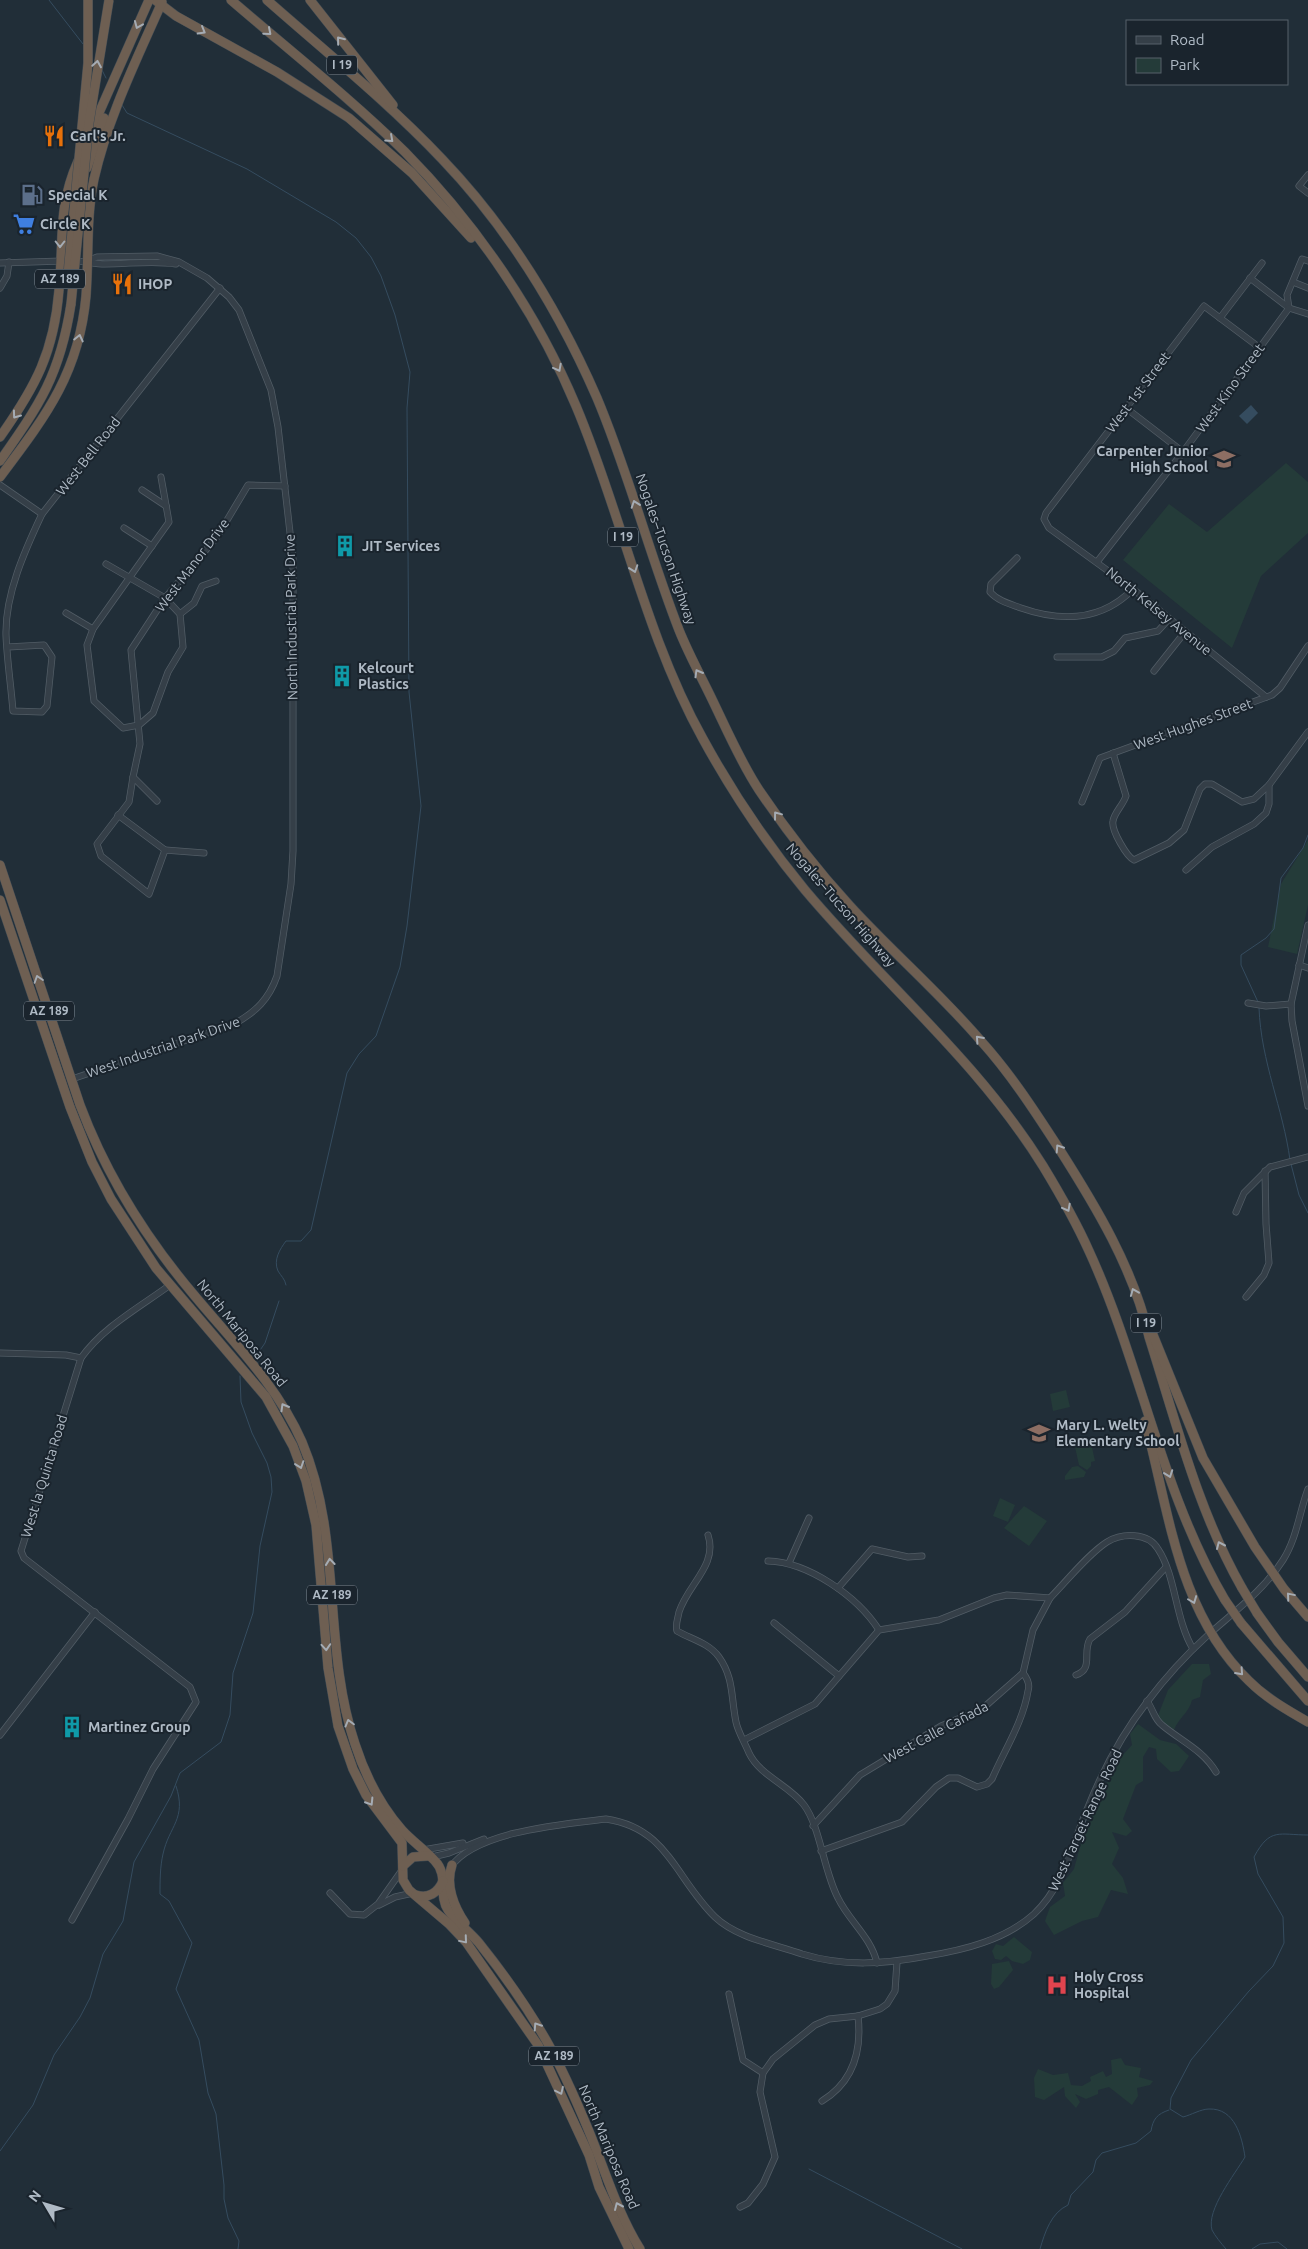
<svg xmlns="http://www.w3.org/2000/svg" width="1308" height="2249" font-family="Ubuntu,sans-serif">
<rect width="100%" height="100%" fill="#212e38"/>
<!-- green -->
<g fill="#243b39">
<polygon points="1286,463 1308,482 1308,533 1261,576 1232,648 1123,560 1169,504 1207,532"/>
<polygon points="1308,840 1308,905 1297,954 1268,947 1281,884"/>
<polygon points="1066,1390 1070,1407 1053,1411 1050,1394"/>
<polygon points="1091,1443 1095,1461 1091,1462 1091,1466 1087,1470 1079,1465 1075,1447"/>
<polygon points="1078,1466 1086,1472 1084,1477 1065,1480 1065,1476 1072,1467"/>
<polygon points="1000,1498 1015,1505 1008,1522 993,1516"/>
<polygon points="1024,1506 1047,1521 1029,1546 1004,1528"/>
<path d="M1192,1664H1209L1211,1674L1203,1680L1200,1697L1192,1700C1189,1713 1179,1717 1174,1730L1157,1718L1168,1690Z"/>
<polygon points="1138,1724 1160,1740 1176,1744 1189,1756 1179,1771 1171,1772 1157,1759 1156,1749 1149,1747 1143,1757 1143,1781 1136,1785 1123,1819 1132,1831 1126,1836 1112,1832 1119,1848 1112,1864 1123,1878 1128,1894 1111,1890 1098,1917 1082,1921 1054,1935 1045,1921 1050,1907 1065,1896 1063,1883 1074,1869 1084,1832 1094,1804 1107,1783 1114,1758 1122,1756 1132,1745 1130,1734"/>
<polygon points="1014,1937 1032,1952 1030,1960 1023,1964 1012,1961 1006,1956 1001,1960 995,1959 992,1951 996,1944 1003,1946"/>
<polygon points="1009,1961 1013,1970 999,1987 994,1989 991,1984 992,1964"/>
<polygon points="1121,2058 1125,2065 1141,2068 1139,2077 1153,2081 1150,2085 1137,2088 1138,2096 1132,2105 1109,2087 1098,2090 1098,2094 1086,2099 1075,2094 1080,2102 1076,2108 1065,2096 1064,2087 1044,2100 1035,2097 1034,2078 1038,2069 1053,2075 1068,2073 1071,2085 1082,2086 1091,2081 1090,2077 1103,2071 1106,2077 1112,2074 1111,2060"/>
</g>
<!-- water -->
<polygon fill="#354c5f" points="1251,405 1258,413 1247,424 1239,416"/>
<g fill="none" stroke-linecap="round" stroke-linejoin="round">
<!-- stream -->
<g stroke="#354c5f" stroke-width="1">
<polyline points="49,0 83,44"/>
<polyline points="102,70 106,78"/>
<path d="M122,105L127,113L247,169L336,222L356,238L371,257L381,276L395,315L410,372L407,408L409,692L421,806L407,926L400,967L376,1036L359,1054L347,1073L311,1230L301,1241H286C280,1249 273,1260 278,1271C281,1276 285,1279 286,1285"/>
<polyline points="1258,1002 1241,965 1241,955 1266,938 1274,929 1281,878 1303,848 1308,835"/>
<path d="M1259,1008C1261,1062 1283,1108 1290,1160"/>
<polyline points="1291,1164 1299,1195 1308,1213"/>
<polyline points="256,1356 265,1343 279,1301"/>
<path d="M176,1786C187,1819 169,1826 163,1854C160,1867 160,1881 160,1894L169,1901L192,1943L176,1989L199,2040L208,2093L216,2114L224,2185V2199L228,2218L239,2241L238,2249"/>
<polyline points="0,2151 33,2105 54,2055 80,2017 90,1998 103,1954 123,1921 134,1862 171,1796 180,1773 221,1742 230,1715 233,1673 253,1613 260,1546 272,1492 271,1477 267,1463 252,1433 241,1402 240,1376"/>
<polyline points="809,2169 962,2249"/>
<path d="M1040,2249C1045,2232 1051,2213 1068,2205L1071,2195L1093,2172L1096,2160L1102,2153L1136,2143L1151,2131C1153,2119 1157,2114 1169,2110"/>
<path d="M1226,2249C1221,2243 1215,2236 1212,2230C1206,2210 1235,2174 1245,2157C1242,2137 1235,2108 1209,2109C1201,2109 1191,2115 1183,2117L1170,2109L1171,2098L1191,2060L1249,1991L1273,1966L1284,1943L1283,1917L1258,1874L1254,1857C1270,1827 1279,1835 1308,1835"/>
<polyline points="1252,2249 1260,2244 1278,2242 1287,2249"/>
</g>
<!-- minor casing -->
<g stroke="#525d66" stroke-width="7">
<g id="minor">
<polyline points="1308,175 1299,186 1308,193"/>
<path d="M74,261C85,261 94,264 105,264C129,264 153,260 176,264"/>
<polyline points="0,263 62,261"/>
<polyline points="1250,278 1289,308 1308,314"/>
<polyline points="1293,282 1308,288"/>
<polyline points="0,288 7,276 9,262"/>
<polyline points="1289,308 1287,295 1302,259 1308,261"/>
<polyline points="1220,318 1262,263"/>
<polyline points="1260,348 1204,306 1046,513 1044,519 1049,528 1133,589 1266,697"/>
<polyline points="1126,408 1183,452"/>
<polyline points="0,485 42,514"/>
<polyline points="142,490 166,506"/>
<polyline points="124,528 152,546"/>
<path d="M1017,558L991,584L990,592C998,601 1010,604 1021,608C1061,622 1102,621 1133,589"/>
<polyline points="1097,562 1183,452 1289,308"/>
<polyline points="106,564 165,598 180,614 183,647 168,672 153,713 139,725 123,728 94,701 87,645 93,629 169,522 161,477"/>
<polyline points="66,613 93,629"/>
<polyline points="180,614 194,603 202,586 216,581"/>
<path d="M8,647L44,645L52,657L47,706L42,712L13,711C11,686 7,660 6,635C5,594 25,550 42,514L220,288"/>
<polyline points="1057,657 1102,657 1114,651 1125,638 1158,631 1169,619"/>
<polyline points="1154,671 1185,632"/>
<path d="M1113,753L1126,796C1123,805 1114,813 1113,821C1111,830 1127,857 1134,860L1169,843L1184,830L1200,789L1205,784H1212L1242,802L1254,799L1269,785"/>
<polyline points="133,777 129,802 97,844 101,856 149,894 165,850 204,853"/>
<polyline points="157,801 133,777 140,744 131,650 165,598 217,537 248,485 285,486"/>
<polyline points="1082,802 1100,758 1272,695 1280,688 1308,646"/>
<polyline points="118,815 165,850"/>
<polyline points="1186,870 1212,847 1254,824 1266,813 1269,804 1269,785 1308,732"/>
<polyline points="1308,925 1291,1004 1292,1021 1308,1106"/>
<polyline points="1299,965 1308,968"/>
<polyline points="1248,1003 1266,1006 1291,1004"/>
<path d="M72,1079L234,1024C256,1012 269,999 277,976L291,884L293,851V559L278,427L271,390L239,310L229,297L207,278L179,262L157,256L97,257L87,261"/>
<polyline points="1236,1212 1244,1193 1270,1167 1308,1157"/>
<polyline points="1246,1297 1264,1275 1269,1263 1266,1224 1265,1171"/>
<polyline points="0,1353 66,1355 81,1358"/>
<path d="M708,1535C718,1565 688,1584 679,1612C678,1619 675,1624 677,1631C691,1639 709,1643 719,1657C734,1678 731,1698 736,1722C738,1732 745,1743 749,1753C760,1776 789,1785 804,1805C820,1826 824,1872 838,1898C849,1921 871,1937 877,1963"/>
<path d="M768,1561C808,1562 857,1596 879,1630"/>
<polyline points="789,1563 809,1518"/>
<polyline points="838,1588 872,1549 908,1557 922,1556"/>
<polyline points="774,1623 839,1676"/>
<path d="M1076,1675C1094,1669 1082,1652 1090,1639L1125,1612L1166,1567"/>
<path d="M1147,1701C1153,1709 1154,1719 1162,1725C1181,1741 1203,1750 1216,1772"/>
<polyline points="0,1735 95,1612"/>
<path d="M744,1740L815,1704L879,1630L939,1620L994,1598L1007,1595L1050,1598C1066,1582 1088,1554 1107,1542C1122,1533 1148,1532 1158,1549C1176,1576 1175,1619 1193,1649"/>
<polyline points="813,1826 860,1775 941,1726 982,1709 1023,1673 1033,1630 1050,1598"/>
<polyline points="423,1850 463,1843"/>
<path d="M821,1851L902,1822L936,1787L949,1778H958L977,1787L987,1784L992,1779C1004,1751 1023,1722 1028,1691C1030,1685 1027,1678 1023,1673"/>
<polyline points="432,1857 449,1853 484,1839"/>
<path d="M450,1868C474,1831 565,1824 606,1819C668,1828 675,1878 715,1917C737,1938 774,1944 802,1954C844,1967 885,1964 927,1956C964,1950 1005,1940 1034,1914C1063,1887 1071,1848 1086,1812C1101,1774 1122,1734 1147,1702C1165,1678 1186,1655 1208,1635C1235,1611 1263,1591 1283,1560C1297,1538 1299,1513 1308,1489"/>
<polyline points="330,1893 350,1914 364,1915 378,1904 402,1870"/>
<polyline points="379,1905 395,1897 413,1893"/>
<path d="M72,1920L128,1819L153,1769L196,1702L190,1687L24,1558L21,1551L81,1358C103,1327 140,1307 170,1285"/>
<polyline points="729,1994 743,2060 763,2073"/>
<path d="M822,2101C853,2082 862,2051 858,2016"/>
<polyline points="740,2207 748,2203 763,2184 775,2157 760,2092 763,2073 773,2059 815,2025 829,2019 858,2016 880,2009 887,2004 895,1991 897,1962"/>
</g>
</g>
<!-- highway casing -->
<g stroke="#3f4a53" stroke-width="10">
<g id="highway">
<polyline points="155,0 176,16 277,72 349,118 412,173 471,238"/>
<path d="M231,0C289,50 350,98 405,152C476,224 537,313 576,406C622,515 645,635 703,739C732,792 766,843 805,890C884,984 977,1060 1043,1166C1060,1194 1076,1222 1089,1251C1141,1364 1161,1492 1225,1600"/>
<path d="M267,0C326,52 388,102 442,159C508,228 559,311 597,398C629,474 649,553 679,630C687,650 697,669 707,689C724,723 738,758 759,790C786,830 817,870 850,906C892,952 940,993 981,1041C1010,1073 1034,1110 1058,1147C1095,1205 1134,1269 1149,1337C1176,1422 1198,1511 1242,1588"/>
<polyline points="310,0 393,105"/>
<polyline points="87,140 149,0"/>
<polyline points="87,168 104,118"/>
<path d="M0,437C36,386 54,352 59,290C64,241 57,208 78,161"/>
<path d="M0,461C40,404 60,375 71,304"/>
<path d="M0,477C45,417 79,374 86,296C89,256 86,217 94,179C108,117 137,59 162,2"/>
<path d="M0,865L80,1105C107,1177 145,1237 194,1295C233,1342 277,1385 302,1442C343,1539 322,1646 355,1744C365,1775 380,1805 402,1830C412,1841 425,1850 435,1861C449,1875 438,1895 448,1910C456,1922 470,1932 479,1943C503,1973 527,2007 546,2040C562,2068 576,2100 588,2129C605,2170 617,2212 640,2249"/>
<polyline points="0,900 70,1107 92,1162 111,1199 156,1268 266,1397 293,1446 306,1481 316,1525 328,1668 338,1726 353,1769 366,1795 402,1843 403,1880 409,1890 449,1924 466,1942 538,2045 589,2155 599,2187 629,2249"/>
<polyline points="1149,1325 1203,1458 1255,1547 1284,1589 1308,1617"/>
<path d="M1145,1421C1169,1511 1178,1613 1249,1681C1266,1698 1287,1710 1308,1722"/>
<polyline points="1257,1613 1278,1642 1308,1677"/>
<polyline points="1241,1623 1308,1701"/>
<path d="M452,1865C445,1885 454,1907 465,1923"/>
<polyline points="403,1866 413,1857 428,1856"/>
<path d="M416,1895C428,1899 438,1893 443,1881"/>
</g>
</g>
<!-- minor -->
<use href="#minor" stroke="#353f48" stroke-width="5.5"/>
<!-- highway -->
<use href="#highway" stroke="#6e5f52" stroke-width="9"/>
<!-- highway-bridge casing -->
<g stroke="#3f4a53" stroke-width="10" stroke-linecap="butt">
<g id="highway-bridge">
<polyline points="68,274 88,63 88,0"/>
<polyline points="71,304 89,123 109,0"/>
<polyline points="1242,1588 1257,1613"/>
<polyline points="1225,1600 1241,1623"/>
</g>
</g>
<!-- highway-bridge -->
<use href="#highway-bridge" stroke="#6e5f52" stroke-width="9"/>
</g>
<!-- one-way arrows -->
<defs><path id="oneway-chevron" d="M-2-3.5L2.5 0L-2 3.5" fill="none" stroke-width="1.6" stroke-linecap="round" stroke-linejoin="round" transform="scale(1.25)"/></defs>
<g stroke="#a5acb4">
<use href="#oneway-chevron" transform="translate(138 25) rotate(113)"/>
<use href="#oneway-chevron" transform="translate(202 31) rotate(30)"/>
<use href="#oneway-chevron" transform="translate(268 32) rotate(41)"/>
<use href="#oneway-chevron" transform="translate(340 40) rotate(-129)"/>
<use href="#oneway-chevron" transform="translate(97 64) rotate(-81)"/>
<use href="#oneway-chevron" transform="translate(390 139) rotate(42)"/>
<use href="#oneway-chevron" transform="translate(60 244) rotate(90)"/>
<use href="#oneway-chevron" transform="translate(79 338) rotate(-77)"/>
<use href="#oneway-chevron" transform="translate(558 368) rotate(62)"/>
<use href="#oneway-chevron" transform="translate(16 415) rotate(126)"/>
<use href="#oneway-chevron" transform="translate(635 504) rotate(-109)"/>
<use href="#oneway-chevron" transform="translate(634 569) rotate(71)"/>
<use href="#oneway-chevron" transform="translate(698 673) rotate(-120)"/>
<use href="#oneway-chevron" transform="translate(777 815) rotate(-127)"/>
<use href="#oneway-chevron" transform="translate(38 979) rotate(-108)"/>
<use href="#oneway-chevron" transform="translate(979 1039) rotate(-132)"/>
<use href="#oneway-chevron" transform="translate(1059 1148) rotate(-123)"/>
<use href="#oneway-chevron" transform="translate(1067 1208) rotate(62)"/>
<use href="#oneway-chevron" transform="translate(1134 1292) rotate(-112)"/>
<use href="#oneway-chevron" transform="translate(284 1407) rotate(-120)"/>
<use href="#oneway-chevron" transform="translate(300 1465) rotate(71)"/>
<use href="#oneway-chevron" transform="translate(1169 1474) rotate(70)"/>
<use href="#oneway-chevron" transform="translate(1220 1545) rotate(-114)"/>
<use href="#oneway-chevron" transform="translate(330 1562) rotate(-96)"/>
<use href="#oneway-chevron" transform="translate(1290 1596) rotate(-130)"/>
<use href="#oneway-chevron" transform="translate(1193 1600) rotate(69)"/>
<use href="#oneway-chevron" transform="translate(326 1647) rotate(86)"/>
<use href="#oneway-chevron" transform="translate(1240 1672) rotate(48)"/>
<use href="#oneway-chevron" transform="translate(349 1723) rotate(-105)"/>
<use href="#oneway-chevron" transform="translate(370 1802) rotate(58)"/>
<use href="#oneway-chevron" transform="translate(464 1940) rotate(50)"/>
<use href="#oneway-chevron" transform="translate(537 2026) rotate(-123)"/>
<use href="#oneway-chevron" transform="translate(560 2091) rotate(65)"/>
<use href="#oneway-chevron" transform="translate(618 2206) rotate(-114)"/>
</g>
<!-- icons -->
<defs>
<g id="restaurant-bare" transform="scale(1.725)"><path d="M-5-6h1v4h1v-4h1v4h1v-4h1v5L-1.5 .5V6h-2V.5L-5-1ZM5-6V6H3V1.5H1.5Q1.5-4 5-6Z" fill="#e8710a" stroke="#1a242d" stroke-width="2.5" paint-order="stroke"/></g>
<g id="fuel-bare" transform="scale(1.725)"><path d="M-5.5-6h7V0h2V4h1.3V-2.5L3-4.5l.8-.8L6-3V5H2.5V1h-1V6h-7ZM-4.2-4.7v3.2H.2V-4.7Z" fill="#5c6f8a" stroke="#1a242d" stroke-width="2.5" paint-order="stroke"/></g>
<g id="supermarket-bare" transform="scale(1.725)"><path d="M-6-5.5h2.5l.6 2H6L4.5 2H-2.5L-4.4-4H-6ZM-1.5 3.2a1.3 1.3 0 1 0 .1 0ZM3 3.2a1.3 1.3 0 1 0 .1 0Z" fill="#3f7fe0" stroke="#1a242d" stroke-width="2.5" paint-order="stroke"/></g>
<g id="school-bare" transform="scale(1.725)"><path d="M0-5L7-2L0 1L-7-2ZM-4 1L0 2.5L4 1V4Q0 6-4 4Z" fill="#8d6e63" stroke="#1a242d" stroke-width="2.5" paint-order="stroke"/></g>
<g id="building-bare" transform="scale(1.725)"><path d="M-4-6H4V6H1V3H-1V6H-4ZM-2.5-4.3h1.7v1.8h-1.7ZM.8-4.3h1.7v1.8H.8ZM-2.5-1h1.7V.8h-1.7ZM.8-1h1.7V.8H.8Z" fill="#0f9aa8" stroke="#1a242d" stroke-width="2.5" paint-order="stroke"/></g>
<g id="hospital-bare" transform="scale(1.725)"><path d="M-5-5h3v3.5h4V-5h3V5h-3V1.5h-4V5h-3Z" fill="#e0444e" stroke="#1a242d" stroke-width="2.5" paint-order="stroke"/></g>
</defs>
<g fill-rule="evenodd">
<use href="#restaurant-bare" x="54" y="136"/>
<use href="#fuel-bare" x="32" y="195"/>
<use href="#supermarket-bare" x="24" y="224"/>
<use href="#restaurant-bare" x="122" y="284"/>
<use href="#school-bare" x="1224" y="459"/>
<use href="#building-bare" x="345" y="546"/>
<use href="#building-bare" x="342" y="676"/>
<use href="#school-bare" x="1039" y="1433"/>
<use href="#building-bare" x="72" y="1727"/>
<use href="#hospital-bare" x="1057" y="1985"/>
</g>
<g text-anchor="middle" stroke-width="4" stroke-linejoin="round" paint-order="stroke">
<!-- shield labels -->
<g fill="#1a242d" stroke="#828d97" stroke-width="1">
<rect x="327" y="55.5" width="30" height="19" rx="4"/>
<rect x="35" y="269.5" width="50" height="19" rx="4"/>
<rect x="608" y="527.5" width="30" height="19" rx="4"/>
<rect x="24" y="1001.5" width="50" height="19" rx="4"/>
<rect x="1131" y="1313.5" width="30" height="19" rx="4"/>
<rect x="307" y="1585.5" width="50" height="19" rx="4"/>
<rect x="529" y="2046.5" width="50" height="19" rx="4"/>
</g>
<g font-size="12" font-weight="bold" fill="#afbac5">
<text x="342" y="69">I 19</text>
<text x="60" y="283">AZ 189</text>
<text x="623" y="541">I 19</text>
<text x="49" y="1015">AZ 189</text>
<text x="1146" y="1327">I 19</text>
<text x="332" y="1599">AZ 189</text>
<text x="554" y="2060">AZ 189</text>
</g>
<!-- poi labels -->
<g font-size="14" font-weight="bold" fill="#afbac5" stroke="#1a242d" text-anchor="start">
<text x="70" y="141">Carl's Jr.</text>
<text x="48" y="200">Special K</text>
<text x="40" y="229">Circle K</text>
<text x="138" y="289">IHOP</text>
<text x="1208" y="456" text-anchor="end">Carpenter Junior<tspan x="1208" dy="16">High School</tspan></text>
<text x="362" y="551">JIT Services</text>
<text x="358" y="673">Kelcourt<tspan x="358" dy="16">Plastics</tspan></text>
<text x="1056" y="1430">Mary L. Welty<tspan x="1056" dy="16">Elementary School</tspan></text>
<text x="88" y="1732">Martinez Group</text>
<text x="1074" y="1982">Holy Cross<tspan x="1074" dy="16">Hospital</tspan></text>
</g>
<!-- street labels -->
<g font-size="14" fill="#afbac5" stroke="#1a242d">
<text transform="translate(1230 388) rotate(-54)" y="5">West Kino Street</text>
<text transform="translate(1138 392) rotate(-53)" y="5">West 1st Street</text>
<text transform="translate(88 456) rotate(-52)" y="5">West Bell Road</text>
<text transform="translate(666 549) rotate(71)" y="5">Nogales–Tucson Highway</text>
<text transform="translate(192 565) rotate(-53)" y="5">West Manor Drive</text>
<text transform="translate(1159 611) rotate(39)" y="5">North Kelsey Avenue</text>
<text transform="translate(291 617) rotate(-91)" y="5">North Industrial Park Drive</text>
<text transform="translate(1193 724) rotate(-20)" y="5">West Hughes Street</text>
<text transform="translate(841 905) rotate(49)" y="5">Nogales–Tucson Highway</text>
<text transform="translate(163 1047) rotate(-19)" y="5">West Industrial Park Drive</text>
<text transform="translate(242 1333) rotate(51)" y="5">North Mariposa Road</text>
<text transform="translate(44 1476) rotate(-73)" y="5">West la Quinta Road</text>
<text transform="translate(936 1732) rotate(-28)" y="5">West Calle Cañada</text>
<text transform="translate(1085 1820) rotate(-65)" y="5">West Target Range Road</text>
<text transform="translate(609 2147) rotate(67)" y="5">North Mariposa Road</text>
</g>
</g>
<!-- legend -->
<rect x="1126" y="20" width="162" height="65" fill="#1a242d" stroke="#56606a"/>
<rect x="1136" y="36" width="25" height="8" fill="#353f48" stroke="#56606a"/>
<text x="1170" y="45" font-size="15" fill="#afbac5">Road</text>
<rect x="1136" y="58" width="25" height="15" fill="#243b39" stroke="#56606a"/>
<text x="1170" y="70" font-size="15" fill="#afbac5">Park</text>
<!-- north arrow -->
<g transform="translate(45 2204) rotate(308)" stroke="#1a242d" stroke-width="4" paint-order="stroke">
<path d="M0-4L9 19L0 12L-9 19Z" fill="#afbac5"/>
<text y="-8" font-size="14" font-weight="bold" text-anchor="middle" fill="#afbac5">N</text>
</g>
</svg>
